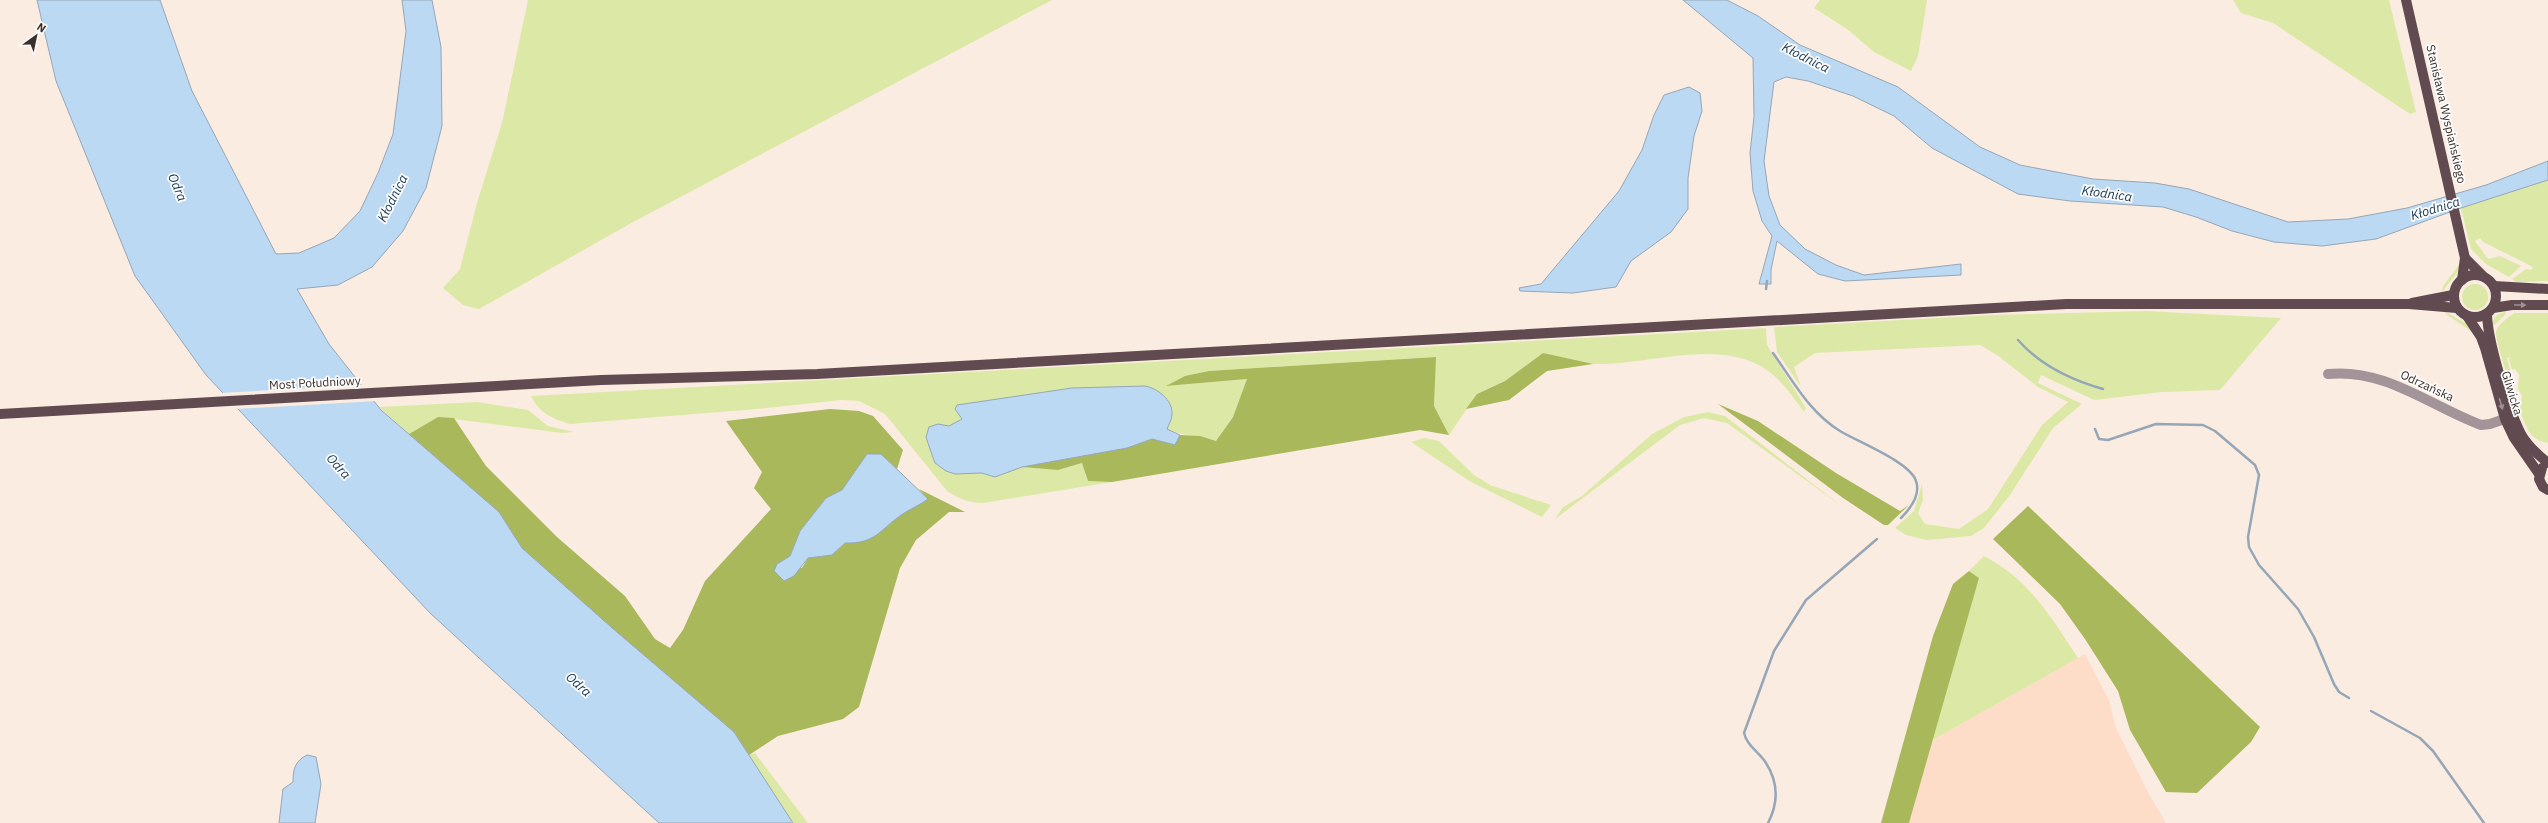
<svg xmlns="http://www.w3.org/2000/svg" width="2548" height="823" font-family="'IBM Plex Sans',sans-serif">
<rect width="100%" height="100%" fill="#fbece1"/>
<!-- built -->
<polygon fill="#fdddc7" points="2085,654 2109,700 2116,728 2149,794 2166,823 1909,823 1931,741"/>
<!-- green -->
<g fill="#dce9a6" fill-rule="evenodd">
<polygon points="528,0 1052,0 635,221 479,309 463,305 443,288 460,269 477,203 502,123"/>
<polygon points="1820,0 1927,0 1918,56 1911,71 1874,52 1847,29 1814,8"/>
<polygon points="2233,0 2389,0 2416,112 2410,114 2273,23 2241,13"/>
<polygon points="2548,180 2548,281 2516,282 2512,279 2526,269 2531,270 2533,267 2483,242 2480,238 2475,241 2488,259 2500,256 2521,266 2509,277 2486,264 2471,249 2461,208"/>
<polygon points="2459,265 2460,269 2442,292 2443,286"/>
<circle cx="2475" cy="297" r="13"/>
<polygon points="2146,311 2281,318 2220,390 2162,392 2094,400 2041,375 2038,383 2082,404 2053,428 2010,495 1984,528 1971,536 1927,540 1906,535 1895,528 1914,511 1922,484 1923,500 1918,513 1925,524 1959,529 1988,509 2042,425 2068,402 2038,387 1997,355 1980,345 1815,353 1794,367 1801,387 1777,352 1774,327 1992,315"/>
<polygon points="2444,311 2472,327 2475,334 2446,314"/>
<polygon points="2506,311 2505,315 2491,328 2495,316"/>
<path d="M2514,313H2548V443C2541,442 2534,439 2530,433C2522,422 2496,346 2496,333C2496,325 2508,318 2514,313ZM2510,357L2509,360L2512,370L2515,369L2519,375L2518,389L2522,396L2520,409L2507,358Z"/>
<path d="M1766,328L1767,345L1806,408L1804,412C1794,398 1784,384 1771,373C1723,335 1649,366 1593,364C1577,364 1559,357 1543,353L1505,381L1477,394L1449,435L1434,406L1435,357L1209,371L1168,386L1247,379L1234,415L1216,441C1199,436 1183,436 1167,429L1172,414L1145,386L1072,388L957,405L955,409L962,419L949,426L938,424L955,474L982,473L995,477L1022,467L1058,470L1082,463L1088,481L1112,482L983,503C969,503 959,499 947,491L885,414L859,401L841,400L757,409L570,424C552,418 540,414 531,396Z"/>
<polygon points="477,402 528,410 548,426 574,432 562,433 438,417 409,434 379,407"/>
<polygon points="1708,412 1725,416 1844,508 1727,423 1704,418 1680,425 1555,519 1563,507 1582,496 1652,434 1684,417"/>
<polygon points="1424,438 1439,441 1474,475 1490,485 1551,505 1542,517 1471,482 1411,442"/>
<path d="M1984,556C2030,580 2050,616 2078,658L1931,741L1979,578L1969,571Z"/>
<polygon points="755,753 808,823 793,823 749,755"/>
</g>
<!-- forest -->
<g fill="#a8b85b">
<polygon points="1543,353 1593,364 1547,371 1509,400 1466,409 1477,394 1505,381"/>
<polygon points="1436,357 1434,406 1449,435 1420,430 1112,482 1088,481 1082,463 1058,470 1022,467 1127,448 1152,439 1175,445 1180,435 1200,436 1216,441 1233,417 1247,379 1166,386 1185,376 1209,371"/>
<polygon points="1718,404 1758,421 1836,473 1900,511 1909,505 1888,525 1884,525 1843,498"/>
<path d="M830,409L859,411L873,416L903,450L897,469L881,454H867L842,490L826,498L800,531L790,556L777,564L802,568L808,558L832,555L845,543C874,544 880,530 901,515C910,509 920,505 928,499L919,489L965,512H949L916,540L900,568L859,707L843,719L778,736L749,755L734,732L611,627L522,548L499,512L409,434L438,417L454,418L486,466L557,537L625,596L655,639L670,648L683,630L705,581L771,509L754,488L762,472L726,421Z"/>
<polygon points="2028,506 2260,727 2251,742 2197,793 2166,792 2130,730 2118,691 2085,639 2060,604 1993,539"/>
<polygon points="1969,571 1979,578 1909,823 1881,823 1933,636 1953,584"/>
</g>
<!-- water -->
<g fill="#bcd9f3" stroke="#95a6b7">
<polygon points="37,0 160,0 192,91 276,254 299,253 334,238 360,211 378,173 393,134 406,31 402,0 432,0 441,47 442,126 426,188 403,231 372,267 338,285 297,289 329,344 381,410 499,512 522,548 611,627 734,732 793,823 659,823 430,613 206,375 135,276 56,81"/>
<polygon points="1683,0 1727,0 1758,16 1800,45 1898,87 1980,147 2020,165 2093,179 2155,183 2189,189 2288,222 2348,219 2407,208 2486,185 2548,161 2548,180 2461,208 2376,239 2322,246 2274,242 2232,231 2196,217 2163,207 2070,201 2018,194 1932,148 1894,116 1853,96 1808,81 1786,77 1774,82 1764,161 1769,196 1780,225 1805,249 1836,265 1864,275 1961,264 1961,275 1845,281 1818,274 1777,241 1771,270 1771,284 1759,284 1772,236 1762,221 1753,191 1750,153 1754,117 1753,58"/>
<polygon points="1689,87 1700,93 1702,111 1694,136 1688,178 1688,209 1671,232 1631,261 1616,287 1573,293 1520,291 1519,288 1541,284 1619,191 1642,150 1654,115 1664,95"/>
<path d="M1145,386C1157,388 1173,400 1172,414C1172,419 1169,424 1167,429L1180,435L1175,445L1152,439L1127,448L1022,467L995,477L982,473L955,474L946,471L935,463L930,449L926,437L929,427L938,424L949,426L962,419L955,409L957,405L1072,388Z"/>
<path d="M867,454H881L928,499C920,505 910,509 901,515C880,530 875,544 845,543L832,555L808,558L794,576L784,581L774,571L777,564L790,556L800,531L826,498L842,490Z"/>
<path d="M307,755L316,757L321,784L315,823H279L283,789L293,782C293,769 295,761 307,755Z"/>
</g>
<!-- pier -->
<polygon fill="#fbece1" points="364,385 377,401 235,409 220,393"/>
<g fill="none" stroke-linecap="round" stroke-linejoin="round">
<!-- stream -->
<g stroke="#95a6b7" stroke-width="2.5">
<polyline points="1766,289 1767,281"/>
<path d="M2018,340C2040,365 2071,380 2103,389"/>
<path d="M1773,353C1793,381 1810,413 1840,431C1858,442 1910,462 1916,481C1921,495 1910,509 1901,518"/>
<polyline points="2095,429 2099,439 2108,440 2156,424 2203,425 2215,431 2255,465 2259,475 2248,537 2249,547 2259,565 2298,609 2314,637 2334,684 2339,692 2349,698"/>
<polyline points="2371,711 2420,738 2433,751 2484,823"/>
<path d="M1768,823C1779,802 1778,780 1764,760C1756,750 1747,745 1744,733L1774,651L1806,600L1877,539"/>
</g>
<!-- minor -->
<path stroke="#a29498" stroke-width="10" d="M2328,374C2385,368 2430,406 2481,425L2490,424L2513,416"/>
<!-- major -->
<g stroke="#614b51" stroke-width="10">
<polyline points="2406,0 2465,258 2462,280"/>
<polyline points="2465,258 2483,276"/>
<circle cx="2475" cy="296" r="21"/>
<polyline points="2494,286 2548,289"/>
<polyline points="2412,303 2453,295"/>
<polyline points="2493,308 2512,305 2548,305"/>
<path d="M2487,315C2488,342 2508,409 2521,434C2527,445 2538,455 2548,463"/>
<polyline points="2467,316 2481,337 2485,348 2505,419 2514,438 2539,474"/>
<polyline points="0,414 601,380 817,374 2066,304 2409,304 2457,308"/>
<polyline points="2542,468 2539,479 2543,487 2548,490"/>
</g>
</g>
<!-- one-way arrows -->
<defs><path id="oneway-solid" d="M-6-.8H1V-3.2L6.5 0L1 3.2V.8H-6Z"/></defs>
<g fill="#9f9295">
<use href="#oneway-solid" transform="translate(2520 305)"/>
<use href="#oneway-solid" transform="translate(2501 404) rotate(74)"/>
</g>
<g text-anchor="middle" stroke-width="3.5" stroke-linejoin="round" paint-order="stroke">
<!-- street labels -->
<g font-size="12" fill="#3a302a" stroke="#fcfcfc">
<text transform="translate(2446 114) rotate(77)" y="4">Stanisława Wyspiańskiego</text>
<text transform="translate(315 383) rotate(-3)" y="4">Most Południowy</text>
<text transform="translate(2427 386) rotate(25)" y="4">Odrzańska</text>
<text transform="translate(2512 393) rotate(73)" y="4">Gliwicka</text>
</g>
<!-- water labels -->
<g font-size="13" font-style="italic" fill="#173751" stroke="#fcfcfc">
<text transform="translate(1806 57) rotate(27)" y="5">Kłodnica</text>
<text transform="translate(178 187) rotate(67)" y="5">Odra</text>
<text transform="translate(2107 193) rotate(8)" y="5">Kłodnica</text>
<text transform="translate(392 198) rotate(-63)" y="5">Kłodnica</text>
<text transform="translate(2435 208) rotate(-17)" y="5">Kłodnica</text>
<text transform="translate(339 466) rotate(48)" y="5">Odra</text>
<text transform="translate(579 684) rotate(42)" y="5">Odra</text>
</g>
</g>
<!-- north arrow -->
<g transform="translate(36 36) rotate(33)" stroke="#fcfcfc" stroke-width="3" paint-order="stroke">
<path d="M0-3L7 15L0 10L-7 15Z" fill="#3a302a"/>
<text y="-6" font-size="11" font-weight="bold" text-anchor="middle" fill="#3a302a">N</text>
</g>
</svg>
